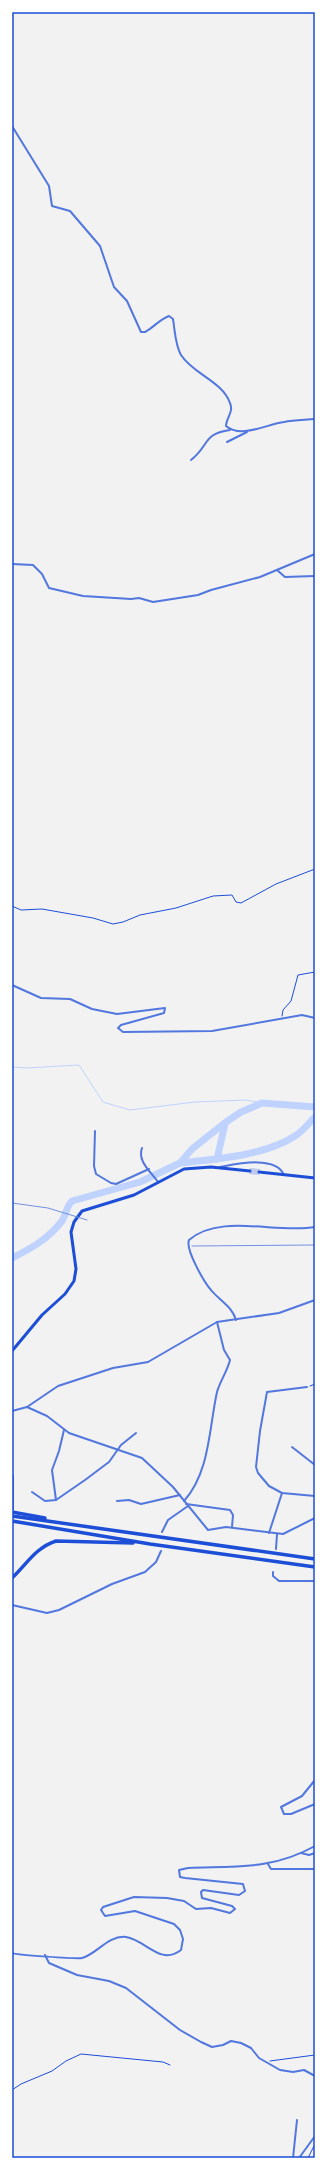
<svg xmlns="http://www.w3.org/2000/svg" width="327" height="2170" font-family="Cabin,sans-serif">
<rect width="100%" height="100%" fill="#f2f2f2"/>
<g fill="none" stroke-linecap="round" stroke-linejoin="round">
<!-- stream -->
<polyline stroke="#bfd3fe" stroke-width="1" points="12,1067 27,1068 79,1065 103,1102 130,1110 195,1102 246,1100 262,1103"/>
<!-- river -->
<g stroke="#bfd3fe" stroke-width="7">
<polyline points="217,1159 225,1124"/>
<path d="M180,1163C216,1159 264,1156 295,1136C302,1132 309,1123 315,1117"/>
<path d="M12,1258C32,1248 48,1239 62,1221C66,1215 66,1207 72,1201L140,1182L180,1163L192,1149L226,1122L241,1112L262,1103L315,1107"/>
</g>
</g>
<!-- building -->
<polygon fill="#bdc9ec" points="250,1168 260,1169 259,1175 249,1174"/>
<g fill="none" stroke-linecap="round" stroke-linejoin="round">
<!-- path -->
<g stroke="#1d4ed8" stroke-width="1">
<polyline points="12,906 21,910 42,909 93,918 113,924 123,922 140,915 176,908 213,896 232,895 236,902 241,903 276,884 315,869"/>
<polyline points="282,1016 283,1010 291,1001 298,975 315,972"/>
<polyline points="310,1386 315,1384"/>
<polyline points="270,2061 315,2055"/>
<polyline points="12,2090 21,2084 52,2071 66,2061 81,2054 163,2062 170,2065"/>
<polyline points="308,2158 315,2144"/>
</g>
<!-- minor -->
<g stroke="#5277de" stroke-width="2">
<path d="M12,126L49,186L52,206L70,211L100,246L114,287L127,301L141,332H145C153,328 160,319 169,316L173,319C175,331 175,344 181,355C193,374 222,381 230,403C234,412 226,418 226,426C241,439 267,424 284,422C294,420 305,420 315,419"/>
<polyline points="227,442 247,432"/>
<path d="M191,460C210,445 202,434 230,430"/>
<polyline points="12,564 33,565 42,574 49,588 83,596 131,599 139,598 153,602 198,595 211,590 260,577 315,554"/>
<polyline points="277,570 285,577 315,576"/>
<polyline points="12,985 41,998 70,999 92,1009 117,1014 165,1008 164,1013 121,1025 118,1028 123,1032 212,1031 302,1015 315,1018"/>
<polyline points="95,1131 94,1166 96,1174 111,1183 116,1184 149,1169"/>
<path d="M142,1148C137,1161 151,1172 158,1182"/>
<path d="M220,1167C236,1164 276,1155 284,1175"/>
<path d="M236,1320C232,1306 219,1300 211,1290C204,1282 185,1249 189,1240C220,1213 277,1234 315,1227"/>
<polyline points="307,1387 267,1392 260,1431 256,1467 258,1473 269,1486 282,1493 315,1496"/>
<polyline points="27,1407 47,1416 69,1433 142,1458 173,1487 208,1530 226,1527 283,1534 315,1518"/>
<polyline points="27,1407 58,1386 113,1368 148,1362 217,1322 279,1313 315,1300"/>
<polyline points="12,1411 27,1407"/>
<polyline points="292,1447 315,1465"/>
<polyline points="32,1492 45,1501 56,1500 85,1480 109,1462 121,1445 136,1433"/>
<polyline points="56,1500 52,1470 59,1451 64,1430"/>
<polyline points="117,1501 129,1500 141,1504 180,1495"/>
<path d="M184,1501C210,1472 209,1428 217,1392C220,1381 227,1372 230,1360L224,1350L217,1322"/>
<polyline points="186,1504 230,1510 233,1515 232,1527"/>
<polyline points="162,1532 168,1520 188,1506"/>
<polyline points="269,1533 282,1493"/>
<polyline points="276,1549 277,1534"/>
<polyline points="273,1572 273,1576 279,1581 315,1581"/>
<polyline points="12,1605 47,1613 59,1610 112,1584 145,1572 156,1562 161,1551"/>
<polyline points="315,1780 302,1796 281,1807 284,1814 291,1814 315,1804"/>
<polyline points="301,1853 309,1855 315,1853"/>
<polyline points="268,1864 271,1869 315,1869"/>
<path d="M12,1953C15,1955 78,1959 82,1958C97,1954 108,1935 126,1937C146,1940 160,1966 181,1950L183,1939L180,1930L174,1924L135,1911L105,1916L101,1910L103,1907L134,1897L167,1898L184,1901L196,1909L211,1908L230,1913L235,1909L232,1906L202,1898L201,1892L203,1890L239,1895L245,1891L243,1884L185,1878L180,1877L179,1870L188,1868C236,1866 272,1870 315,1846"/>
<polyline points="45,1955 49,1963 77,1975 109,1981 126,1988 180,2030 201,2042 212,2047 223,2045 231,2041 241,2043 251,2048 259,2058 280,2070 293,2072 304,2070 315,2076"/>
<polyline points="293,2158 297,2120"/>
<polyline points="299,2158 315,2136"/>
</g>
<!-- primary -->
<g stroke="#1d4ed8" stroke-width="3">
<polyline points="259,1172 315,1178"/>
<polyline points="12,1351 42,1315 65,1294 74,1281 76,1269 71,1232 74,1222 82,1211 134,1195 184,1169 211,1167 250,1171"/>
</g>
<!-- motorway -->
<g stroke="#1d4ed8" stroke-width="3.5">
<polyline points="12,1476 12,1509"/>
<polyline points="12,1512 45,1518"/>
<polyline points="12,1516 315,1559"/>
<polyline points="12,1521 150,1544 315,1567"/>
<path d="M12,1578C27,1564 35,1548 56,1541L133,1543"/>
</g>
<!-- rail -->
<g stroke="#7290e2" stroke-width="1">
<polyline points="12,1203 48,1208 87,1220"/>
<polyline points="192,1246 315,1245"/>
</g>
</g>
<!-- border -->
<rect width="327" height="2170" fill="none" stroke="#ffffff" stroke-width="26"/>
<rect x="13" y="13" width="301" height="2144" fill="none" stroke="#1d4ed8" stroke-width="1.5"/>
</svg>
